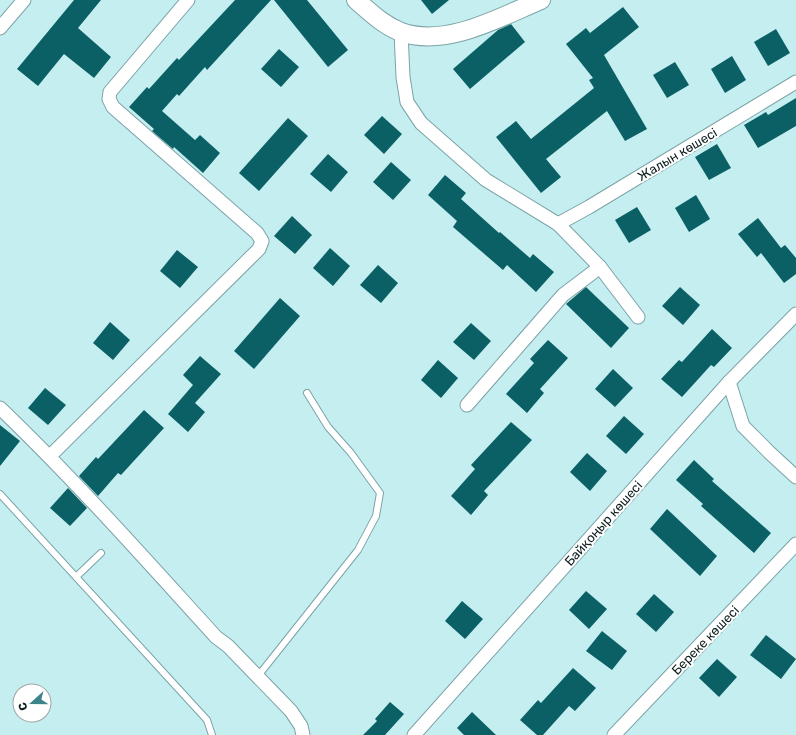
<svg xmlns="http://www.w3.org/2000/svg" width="796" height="735" font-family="Rubik,sans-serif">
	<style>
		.building { fill: #0a6065 }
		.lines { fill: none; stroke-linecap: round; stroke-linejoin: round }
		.lane-casing { stroke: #7ca3a6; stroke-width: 8 }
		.street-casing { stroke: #7ca3a6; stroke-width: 15 }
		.secondary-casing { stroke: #7ca3a6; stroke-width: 20 }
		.lane { stroke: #fff; stroke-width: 6 }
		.street { stroke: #fff; stroke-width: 13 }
		.secondary { stroke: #fff; stroke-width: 18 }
		.labels { text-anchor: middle; stroke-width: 4; stroke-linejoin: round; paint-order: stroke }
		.street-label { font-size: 13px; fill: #0e1e1f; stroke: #fff }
	</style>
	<rect width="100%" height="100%" fill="#c5eef1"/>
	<!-- building -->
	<g class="building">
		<polygon points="74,0 101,0 78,28 111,57 94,78 64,54 38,86 17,69"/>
		<polygon points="235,0 271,0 207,70 205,67 179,96 177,94 162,111 195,140 200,135 220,153 203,173 174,147 173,149 152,131 154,129 129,107 147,87 149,89 177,58 179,60"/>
		<polygon points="274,0 307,0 348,50 328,67"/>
		<polygon points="421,0 449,0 432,14"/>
		<polygon points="623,7 639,27 604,55 647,129 625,141 607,111 546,159 561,177 541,193 496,137 516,121 531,139 594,88 589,80 593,78 566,44 586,28 590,33"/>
		<polygon points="511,24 525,42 470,89 453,69 498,30"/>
		<polygon points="776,29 790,53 768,66 754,42"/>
		<polygon points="279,49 299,67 281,87 261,69"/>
		<polygon points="732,56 746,80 725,93 711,69"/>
		<polygon points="675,62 689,85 667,98 653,75"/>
		<polygon points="796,98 796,126 758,148 744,125 766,112 768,115"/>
		<polygon points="382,116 402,134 384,154 364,135"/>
		<polygon points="288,118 308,136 259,191 239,173"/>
		<polygon points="717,144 731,168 709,180 695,157"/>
		<polygon points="328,154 348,172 331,192 310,174"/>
		<polygon points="391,162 411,180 393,200 373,182"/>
		<polygon points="445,175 466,193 461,199 499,233 500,232 530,258 533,254 554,272 536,292 507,265 503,270 453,227 457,221 428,195"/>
		<polygon points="696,195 710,219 689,232 675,208"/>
		<polygon points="637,207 651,230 629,243 615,220"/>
		<polygon points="292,216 312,235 295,254 274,236"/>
		<polygon points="758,218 781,248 785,245 796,258 796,274 784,283 761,253 757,257 738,234"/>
		<polygon points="330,248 350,266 333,286 313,268"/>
		<polygon points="177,250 198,267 180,288 160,271"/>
		<polygon points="378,265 398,283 381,303 360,285"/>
		<polygon points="586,287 629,328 611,348 566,304"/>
		<polygon points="680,287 700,305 683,325 662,306"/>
		<polygon points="280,298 300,316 254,369 234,351"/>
		<polygon points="110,322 130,340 113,360 93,343"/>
		<polygon points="471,323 491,341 474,360 453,342"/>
		<polygon points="712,329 732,348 714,367 711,365 682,397 661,379 679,360 682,362"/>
		<polygon points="548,340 568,358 540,389 544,393 527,413 506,394 534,363 530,359"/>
		<polygon points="200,356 221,374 195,403 205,412 188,432 168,414 193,385 183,375"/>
		<polygon points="438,360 458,378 441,398 421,380"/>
		<polygon points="613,369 633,388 615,407 595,389"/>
		<polygon points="45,388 66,405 48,425 28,408"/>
		<polygon points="144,410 164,428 121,475 118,473 98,496 79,476 96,457 98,459"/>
		<polygon points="624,416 644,434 626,454 606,436"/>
		<polygon points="511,422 532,440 484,491 488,495 471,515 451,496 475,469 471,465"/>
		<polygon points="0,425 20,441 0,466"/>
		<polygon points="587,453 607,471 590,491 570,472"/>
		<polygon points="694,460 714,479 712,481 771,533 754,553 701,506 703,504 676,480"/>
		<polygon points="68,488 87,508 70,526 50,508"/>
		<polygon points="667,509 717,556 700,576 650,529"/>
		<polygon points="586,591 607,609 589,629 569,610"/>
		<polygon points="654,594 674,612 656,632 636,614"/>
		<polygon points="462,601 483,619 465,639 445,621"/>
		<polygon points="602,631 627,651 612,670 586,651"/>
		<polygon points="766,635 796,659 781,679 750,655"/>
		<polygon points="717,659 737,677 719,697 699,678"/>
		<polygon points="573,668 596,688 575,711 569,706 543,735 537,735 520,720 538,700 541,703"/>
		<polygon points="390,702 404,714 385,735 363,735 377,721 375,719"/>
		<polygon points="472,712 496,735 464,735 457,728"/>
	</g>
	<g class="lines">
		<defs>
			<g id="lane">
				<polyline points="0,494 207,720 212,735"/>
				<polyline points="77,576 101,553"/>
				<polyline points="258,676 358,550 376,516 380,493 351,453 328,427 307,393"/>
			</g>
			<g id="street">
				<polyline points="0,28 24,0"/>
				<polyline points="401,32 403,77 407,102 421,123 486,180 558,224 600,267 638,317"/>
				<polyline points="558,224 589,207 796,82"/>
				<polyline points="729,382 743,426 771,454 796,477"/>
				<polyline points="467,405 563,295 600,267"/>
				<path d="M0 408C76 481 145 559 216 637L228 646 291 711 301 726 303 735"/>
				<polyline points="50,456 259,249 262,241 257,233 113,107 109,99 110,92 188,0"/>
				<polyline points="414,735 729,382 796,314"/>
				<polyline points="614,735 796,544"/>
			</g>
			<path id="secondary" d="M356 0C370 12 383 25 401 32 446 48 500 17 541 0"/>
		</defs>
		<!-- lane casing -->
		<use href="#lane" class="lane-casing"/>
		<!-- street casing -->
		<use href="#street" class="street-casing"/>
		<!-- secondary casing -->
		<use href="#secondary" class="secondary-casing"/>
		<!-- lane -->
		<use href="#lane" class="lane"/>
		<!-- street -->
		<use href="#street" class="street"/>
		<!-- secondary -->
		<use href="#secondary" class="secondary"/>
	</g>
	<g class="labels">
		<!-- street labels -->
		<g class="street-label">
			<text transform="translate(677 154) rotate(-31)" y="5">Жалын көшесі</text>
			<text transform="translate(603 523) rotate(-48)" y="5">Байқоңыр көшесі</text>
			<text transform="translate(705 640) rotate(-46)" y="5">Береке көшесі</text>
		</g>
	</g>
	<!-- north arrow -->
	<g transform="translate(32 703) rotate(249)"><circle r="19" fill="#ffffff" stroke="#9fa5a5"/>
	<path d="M0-3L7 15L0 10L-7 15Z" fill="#3c8489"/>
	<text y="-6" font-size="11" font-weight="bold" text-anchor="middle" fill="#0e1e1f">С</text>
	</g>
</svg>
